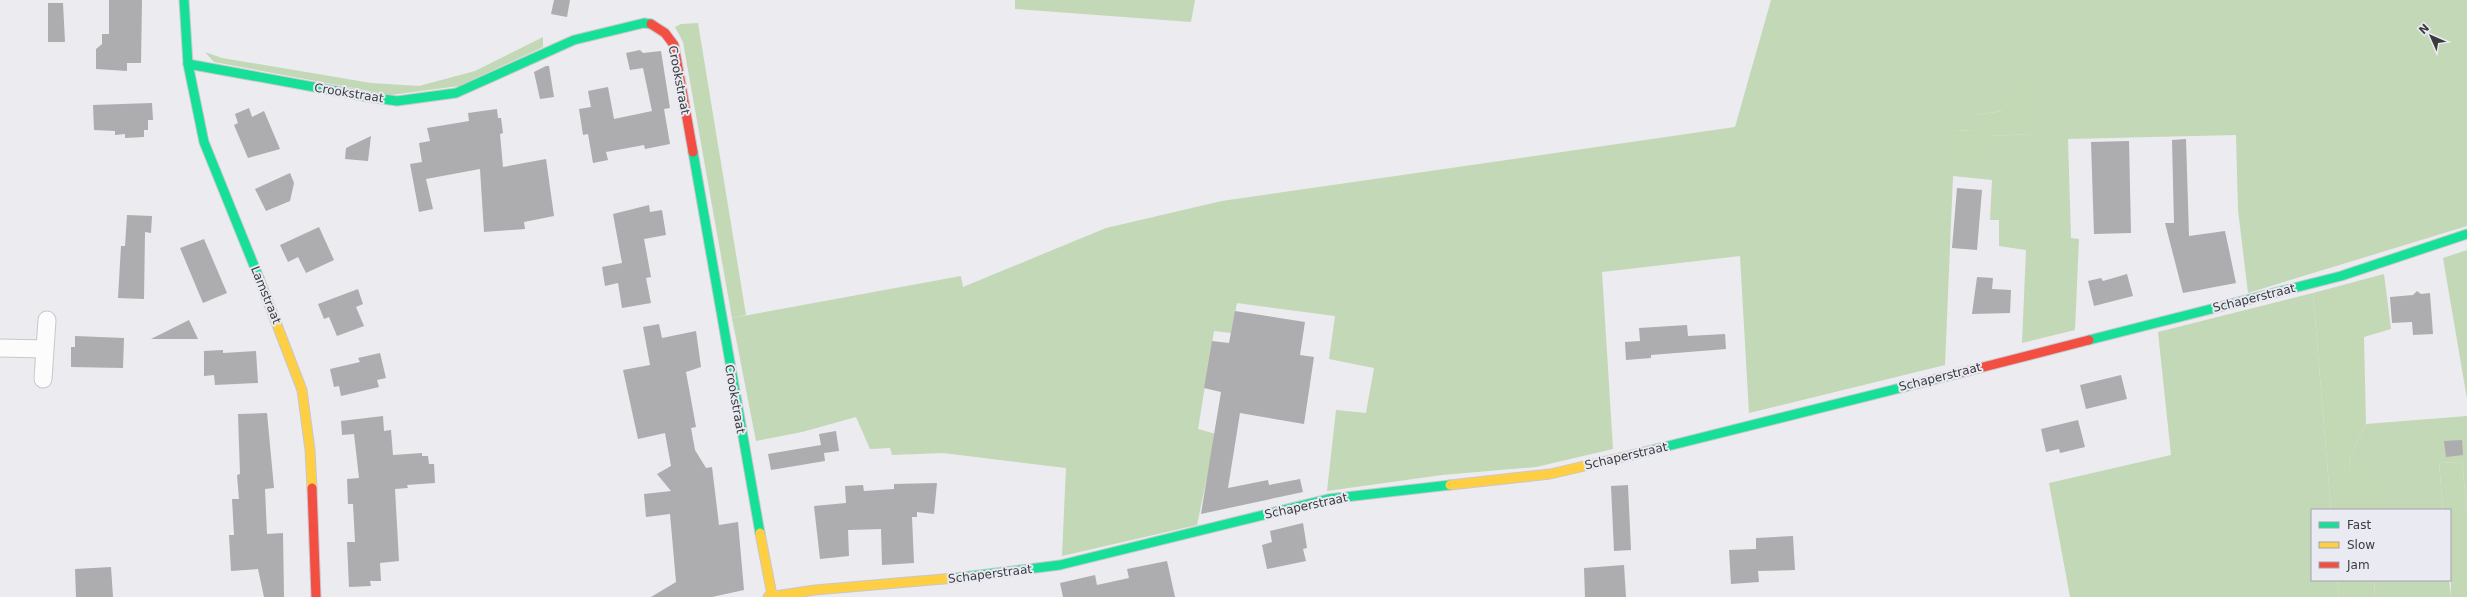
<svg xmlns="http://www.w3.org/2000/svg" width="2467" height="597" font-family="'DejaVu Sans',sans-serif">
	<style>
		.green { fill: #c3d8b6; fill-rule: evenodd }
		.forest { fill: #c3d9b6 }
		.building { fill: #adacaf }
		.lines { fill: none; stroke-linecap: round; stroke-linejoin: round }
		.street-casing { stroke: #c8c8cb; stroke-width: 19 }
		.fast-casing { stroke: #c8c8cb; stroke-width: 11 }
		.slow-casing { stroke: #c8c8cb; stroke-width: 11 }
		.jam-casing { stroke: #c8c8cb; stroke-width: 11 }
		.street { stroke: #fcfcfd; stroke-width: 17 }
		.fast { stroke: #16e098; stroke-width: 9 }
		.slow { stroke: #ffcf43; stroke-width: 9 }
		.jam { stroke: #f24e42; stroke-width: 9 }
		.labels { text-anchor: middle; stroke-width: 4; stroke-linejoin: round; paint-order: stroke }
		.street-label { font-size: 12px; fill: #3a3b3d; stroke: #e9eaf2 }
	</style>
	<rect width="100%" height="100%" fill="#ebebf0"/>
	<!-- green -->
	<g class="green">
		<polygon points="1015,0 1195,0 1191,22 1015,9"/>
		<path d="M1771 0H2467V226L2248 293 2238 210 2236 135 2068 139 2071 238 2079 239 2075 330 2022 343 2026 250 1999 246V220H1990L1992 180 1953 176 1945 365 1749 413 1740 256 1602 272 1613 449 1536 467 1442 475 1327 491 1336 410 1366 413 1374 368 1329 359 1335 316 1237 303 1231 333 1214 331 1198 429 1216 434 1197 525 1062 556 1066 468 943 453 892 455 890 448 870 449 856 417 802 432 756 441 732 318 961 276 963 287 1106 228 1222 201 1735 127ZM2003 111 2032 134 1989 136 1954 131 1974 130V115Z"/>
		<polygon points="543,37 543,47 459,86 391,95 214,62 205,52 222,58 371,83 419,86 475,71"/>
		<polygon points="2467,250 2467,399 2443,258"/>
		<polygon points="2313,293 2331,510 2312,510 2312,580 2337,580 2339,597 2070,597 2049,483 2171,455 2158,332"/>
		<polygon points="2467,416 2467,509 2462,462 2439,463 2443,510 2376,510 2376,470 2349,469 2350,457 2366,424"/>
		<polygon points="2375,580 2449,580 2451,597 2374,597"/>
	</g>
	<!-- forest -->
	<g class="forest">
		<polygon points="698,23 746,315 732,318 683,42 675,27 681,24"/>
		<polygon points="2034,83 2032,134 1989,136 1986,164 1953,160 1954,131 1973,130 1974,115 2003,111 2003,87"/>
		<polygon points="2384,274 2391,329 2364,337 2366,424 2350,457 2349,469 2376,469 2376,510 2331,510 2313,293"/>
		<polygon points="2462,462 2467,509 2467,597 2451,597 2450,510 2443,510 2439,463"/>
		<polygon points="2337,580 2375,580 2374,597 2339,597"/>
	</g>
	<!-- building -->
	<g class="building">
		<polygon points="109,0 142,0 141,63 127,63 127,71 96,69 96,49 102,44 102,34 109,34"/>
		<polygon points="554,0 570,0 567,17 551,14"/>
		<polygon points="48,3 63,3 65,42 48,42"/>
		<polygon points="640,50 643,53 661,51 670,108 664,109 670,144 645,149 644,145 606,152 608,160 593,163 588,134 583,135 579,109 591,107 588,91 608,87 614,119 652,111 643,68 630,70 626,53"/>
		<polygon points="546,66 549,66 554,97 540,99 534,72"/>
		<polygon points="152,103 153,120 148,120 148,130 144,130 144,137 125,138 125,134 115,135 115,131 94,130 93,105"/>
		<polygon points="249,108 252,117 264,111 280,149 248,158 234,125 238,123 235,114"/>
		<polygon points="497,109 498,118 501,118 503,133 500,134 503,167 546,159 554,216 524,222 525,229 484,232 480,169 426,179 433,209 419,212 410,164 422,162 419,143 430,141 427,128 469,121 468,113"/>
		<polygon points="371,136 368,161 345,159 346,148"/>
		<polygon points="2186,139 2189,236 2225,231 2236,283 2183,293 2165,223 2174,223 2172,140"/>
		<polygon points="2129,141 2131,233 2094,234 2091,142"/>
		<polygon points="290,173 294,183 290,201 266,211 255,189"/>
		<polygon points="1957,188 1982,190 1977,250 1952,248"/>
		<polygon points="649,205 650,212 662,210 666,235 644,239 651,277 646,278 651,303 622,308 618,283 605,286 602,267 622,263 613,214"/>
		<polygon points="127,215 152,216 151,233 145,232 144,299 118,298 121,246 125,246"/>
		<polygon points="319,227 334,260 306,273 298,257 288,262 280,245"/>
		<polygon points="204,239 227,293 203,303 180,248"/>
		<polygon points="2127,274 2133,296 2094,306 2088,281 2101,278 2103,281"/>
		<polygon points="1977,277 1993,278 1992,289 2011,290 2010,313 1972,314"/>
		<polygon points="358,289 363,304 356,307 364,326 337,336 329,317 324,319 318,304"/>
		<polygon points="2417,291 2421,294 2430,293 2433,334 2413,335 2412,322 2392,323 2390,297 2413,295"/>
		<polygon points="1235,311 1305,322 1300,355 1314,357 1304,424 1240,413 1228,488 1268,480 1269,485 1300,479 1303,492 1201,514 1221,392 1204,388 1212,341 1229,343"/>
		<polygon points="189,320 198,339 151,339"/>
		<polygon points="659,324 662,338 696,331 701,367 686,372 696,427 691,428 695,450 706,468 712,467 719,525 738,522 744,590 712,597 651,597 676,582 670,514 646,517 644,494 671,491 657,474 671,466 665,433 638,439 623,370 650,365 643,327"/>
		<polygon points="1687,325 1688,336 1725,334 1726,349 1651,355 1651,358 1626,360 1625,342 1640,341 1639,328"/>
		<polygon points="75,336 124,338 123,368 71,367 71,347 75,347"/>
		<polygon points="223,350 223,353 256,351 258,383 215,385 214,375 204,376 204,351"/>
		<polygon points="380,353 386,378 377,380 379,387 341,396 339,386 334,387 330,369 360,362 358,358"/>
		<polygon points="2121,375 2127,399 2086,409 2080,385"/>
		<polygon points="267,413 274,488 265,489 267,534 283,533 284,597 264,597 258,569 231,571 229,535 234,535 232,499 239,499 237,475 240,474 238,414"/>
		<polygon points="383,416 384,431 391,430 393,455 422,453 422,456 428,456 429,464 434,464 435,483 407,485 408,488 395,489 399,561 380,563 381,581 370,581 371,586 349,587 347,542 355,542 353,504 348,504 347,479 359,478 354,434 342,435 341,421"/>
		<polygon points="2078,420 2085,447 2060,453 2059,449 2046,452 2041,429"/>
		<polygon points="836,431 839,451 824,453 825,461 771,470 768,454 821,445 819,434"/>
		<polygon points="2462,440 2463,455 2446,457 2444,441"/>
		<polygon points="937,483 934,514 917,512 917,517 912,517 914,563 882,565 881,529 848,530 849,556 820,559 814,506 846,503 845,486 863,485 864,491 894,489 894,484"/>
		<polygon points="1628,485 1631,550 1614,551 1611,486"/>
		<polygon points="1303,523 1307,548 1303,549 1306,561 1267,569 1262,545 1272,542 1270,531"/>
		<polygon points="1793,536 1795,570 1758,571 1759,582 1731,584 1729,550 1756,549 1756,538"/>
		<polygon points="1167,561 1175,597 1063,597 1060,583 1095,575 1097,585 1129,578 1127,569"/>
		<polygon points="1624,565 1626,597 1585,597 1584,568"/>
		<polygon points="111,567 113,597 76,597 75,569"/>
	</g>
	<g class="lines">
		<defs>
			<g id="street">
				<polyline points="0,348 44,349"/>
				<polyline points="43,379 47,320"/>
			</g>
			<g id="fast">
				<polyline points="184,0 188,64 204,142 259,278"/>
				<polyline points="188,64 369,97 397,101 456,93 574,40 644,23 651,24"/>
				<polyline points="693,152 760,533"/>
				<polyline points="2089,340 2341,276 2467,234"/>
				<polyline points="1632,455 1960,373"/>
				<polyline points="955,578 1060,565 1328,499 1450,485"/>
			</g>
			<g id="slow">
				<polyline points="259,278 302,390 310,450 312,488"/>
				<polyline points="1450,485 1550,474 1632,455"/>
				<polyline points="760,533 772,595"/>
				<polyline points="768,597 815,590 955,578"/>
			</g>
			<g id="jam">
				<polyline points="651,24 665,33 674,45 693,152"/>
				<polyline points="1960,373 2089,340"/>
				<polyline points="312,488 316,597"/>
			</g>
		</defs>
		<!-- street casing -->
		<use href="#street" class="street-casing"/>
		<!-- fast casing -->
		<use href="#fast" class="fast-casing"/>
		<!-- slow casing -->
		<use href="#slow" class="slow-casing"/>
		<!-- jam casing -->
		<use href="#jam" class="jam-casing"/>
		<!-- street -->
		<use href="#street" class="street"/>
		<!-- fast -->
		<use href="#fast" class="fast"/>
		<!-- slow -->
		<use href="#slow" class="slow"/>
		<!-- jam -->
		<use href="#jam" class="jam"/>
	</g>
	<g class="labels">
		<!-- street labels -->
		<g class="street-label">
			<text transform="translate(679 80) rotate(79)" y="4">Crookstraat</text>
			<text transform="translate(349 93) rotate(9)" y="4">Crookstraat</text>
			<text transform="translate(266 295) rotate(68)" y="4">Lamstraat</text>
			<text transform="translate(2254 298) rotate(-14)" y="4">Schaperstraat</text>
			<text transform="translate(1940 377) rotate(-14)" y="4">Schaperstraat</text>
			<text transform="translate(735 399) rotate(80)" y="4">Crookstraat</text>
			<text transform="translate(1626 456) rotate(-13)" y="4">Schaperstraat</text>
			<text transform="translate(1306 506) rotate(-12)" y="4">Schaperstraat</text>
			<text transform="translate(990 574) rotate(-7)" y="4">Schaperstraat</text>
		</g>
	</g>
	<!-- legend -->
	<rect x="2311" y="509" width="140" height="72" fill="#e9eaf2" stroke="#a3a4aa"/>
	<rect x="2319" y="522" width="20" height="6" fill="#16e098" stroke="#a3a4aa"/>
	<text x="2347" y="529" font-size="12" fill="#3a3b3d">Fast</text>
	<rect x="2319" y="542" width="20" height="6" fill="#ffcf43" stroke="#a3a4aa"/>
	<text x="2347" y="549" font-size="12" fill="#3a3b3d">Slow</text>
	<rect x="2319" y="562" width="20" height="6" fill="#f24e42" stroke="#a3a4aa"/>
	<text x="2347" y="569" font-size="12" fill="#3a3b3d">Jam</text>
	<!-- north arrow -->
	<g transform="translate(2431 36) rotate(315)" stroke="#e9eaf2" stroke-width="3" paint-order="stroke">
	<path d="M0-3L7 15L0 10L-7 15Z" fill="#3a3b3d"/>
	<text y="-6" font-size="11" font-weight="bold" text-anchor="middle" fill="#3a3b3d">N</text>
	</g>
</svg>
